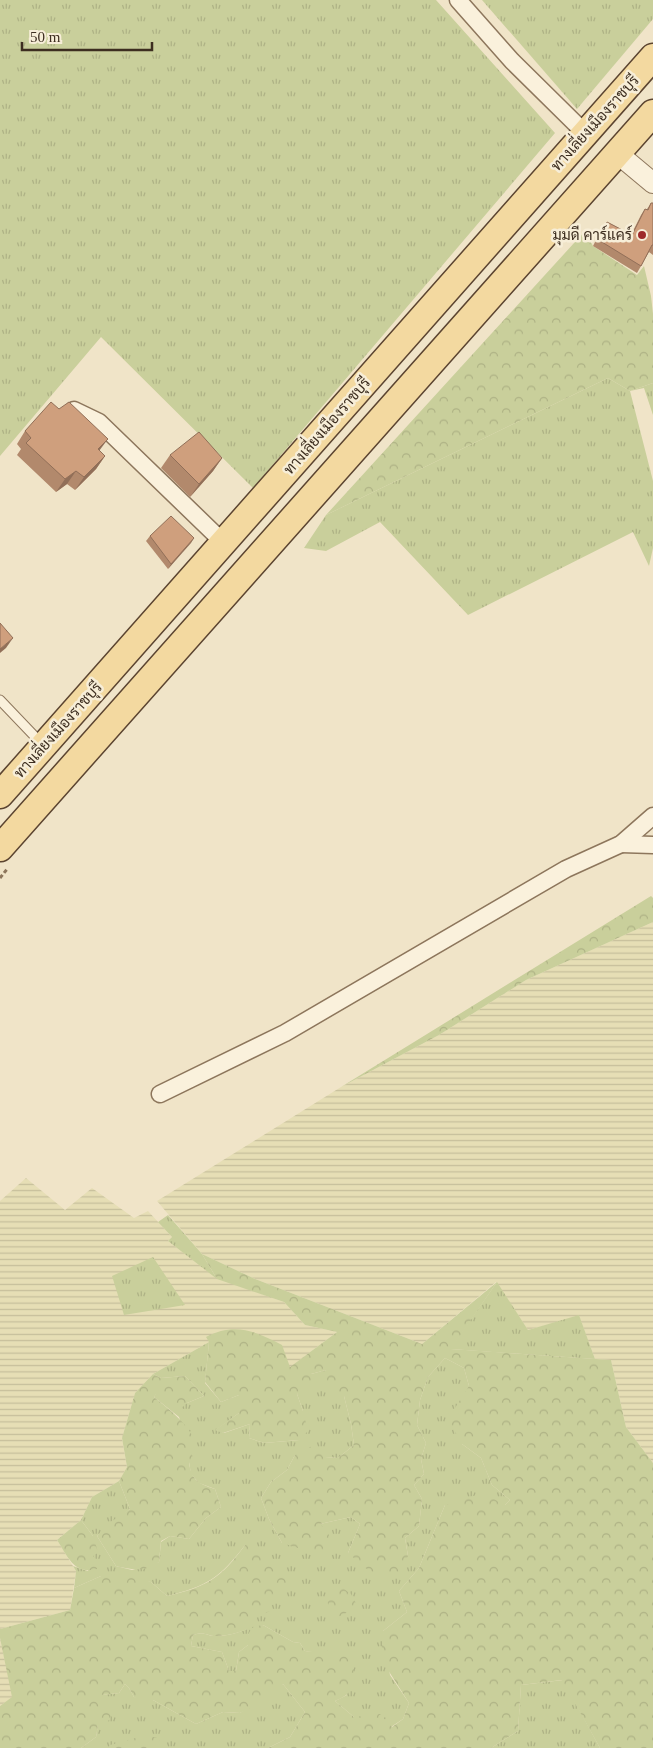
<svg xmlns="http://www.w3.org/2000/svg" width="653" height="1748" font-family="'Times New Roman',Sarabun,serif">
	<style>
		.farmland { fill: url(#farmland-rules) }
		.grass { fill: url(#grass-tufts) }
		.forest { fill: url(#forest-crowns) }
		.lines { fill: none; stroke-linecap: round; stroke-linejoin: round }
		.service-casing { stroke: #8d765c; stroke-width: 11 }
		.minor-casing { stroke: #8d765c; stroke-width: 19 }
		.tertiary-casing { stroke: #8d765c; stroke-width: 22 }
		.primary-casing { stroke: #5b4430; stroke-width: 29 }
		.path { stroke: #8d765c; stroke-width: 3; stroke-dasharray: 4 2.5; stroke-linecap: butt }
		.service { stroke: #faf1dc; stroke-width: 9 }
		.minor { stroke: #faf1dc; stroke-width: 16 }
		.tertiary { stroke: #faf1dc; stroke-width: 20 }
		.primary { stroke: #f3d9a0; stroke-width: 26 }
		.wall { fill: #b2896c }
		.shaded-wall { fill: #916f58 }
		.building { fill: #cf9f7d; stroke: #916f58 }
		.poi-dot { fill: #9e2a2b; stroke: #f7eed8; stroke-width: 2 }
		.labels { text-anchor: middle; stroke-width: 5; stroke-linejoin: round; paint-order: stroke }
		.street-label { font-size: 15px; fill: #3d2e20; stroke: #f7eed8 }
		.poi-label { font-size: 15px; fill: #3d2e20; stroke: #f7eed8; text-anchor: end }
	</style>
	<defs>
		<pattern id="farmland-rules" width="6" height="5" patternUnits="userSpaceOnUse" patternTransform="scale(1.25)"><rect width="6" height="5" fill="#e6deb5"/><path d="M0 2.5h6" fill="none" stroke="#c6bf9b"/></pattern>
		<pattern id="grass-tufts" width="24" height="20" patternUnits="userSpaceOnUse" patternTransform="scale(1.25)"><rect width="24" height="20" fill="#c9cf9b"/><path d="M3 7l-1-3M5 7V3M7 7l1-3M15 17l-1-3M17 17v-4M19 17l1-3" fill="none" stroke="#aeb285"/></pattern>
		<pattern id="forest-crowns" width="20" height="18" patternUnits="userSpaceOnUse" patternTransform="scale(1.25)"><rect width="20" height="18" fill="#c9cf9b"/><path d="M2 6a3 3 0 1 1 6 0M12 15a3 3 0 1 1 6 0" fill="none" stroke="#aeb285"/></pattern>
	</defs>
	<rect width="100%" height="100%" fill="#f0e4c8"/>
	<!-- farmland -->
	<g class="farmland">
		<polygon points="653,922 653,1463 626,1427 611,1360 595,1359 579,1316 528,1330 496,1282 422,1344 253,1278 202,1254 157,1201 341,1087 439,1035 526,980"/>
		<polygon points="26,1178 65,1210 92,1188 134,1218 148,1211 172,1237 168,1241 217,1278 284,1302 305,1325 337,1332 289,1368 209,1342 153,1374 135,1393 122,1438 127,1467 119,1481 92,1497 81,1520 57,1540 76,1571 70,1610 0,1629 0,1201"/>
		<polygon points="0,1638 13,1697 0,1706"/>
	</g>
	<!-- grass -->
	<g class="grass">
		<polygon points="0,0 436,0 555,133 253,488 101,337 0,456"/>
		<polygon points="482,0 653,0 653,19 577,109"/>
		<polygon points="608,378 630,391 653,383 653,415 644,388 630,391 653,481 653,548 649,566 633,532 468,615 380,522 326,551 304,548 326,515"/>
		<polygon points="168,1215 202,1254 217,1279 168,1241 172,1237 158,1222"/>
		<polygon points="153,1257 185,1305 124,1315 112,1276"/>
		<polygon points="497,1282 528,1330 579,1315 595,1359 450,1349"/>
		<path d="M209 1342 205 1383 221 1402 239 1395V1413L216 1430 224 1433 250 1424 249 1438 264 1443 299 1440 303 1411 297 1394 311 1374 326 1370 344 1396 351 1424 354 1445 338 1458 295 1455 287 1470 271 1482 261 1498 269 1519 282 1543 320 1524 351 1517 360 1524 348 1553 408 1556 405 1538 419 1526 422 1499 414 1485 424 1474 421 1459 426 1443 417 1425 420 1400 428 1377 445 1358 464 1368 469 1386 462 1444 481 1458 492 1485 510 1500 505 1505H445L419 1568 399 1591 407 1612 383 1631 390 1675 409 1703 403 1719 391 1727 354 1717 335 1701 347 1695 314 1652 305 1651 300 1643 293 1642 263 1625 248 1635V1645L239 1652 236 1671H229L222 1652 191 1646 193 1635C207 1631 205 1636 216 1636 228 1636 237 1633 247 1629L245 1545C220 1578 207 1586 167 1596L151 1582 101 1576 74 1588 76 1571 73 1566 88 1571 93 1556V1536L81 1520 92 1497 119 1481 130 1509 97 1536 116 1566 132 1570 159 1562 161 1542 170 1536 189 1539 206 1518 221 1507 215 1489 199 1483 191 1474 189 1462 190 1451 179 1417 154 1397 156 1393 187 1403 204 1396 185 1376 161 1378 153 1374Z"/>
		<polygon points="563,1680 600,1748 491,1748 518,1731 521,1685"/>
		<polygon points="125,1684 129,1688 134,1697 153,1700 196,1724 223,1712 240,1713 283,1684 305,1712 290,1737 268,1748 81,1748 96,1737 102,1699 101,1695 119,1693"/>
	</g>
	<!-- forest -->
	<g class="forest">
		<polygon points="585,231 593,246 637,275 644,266 651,296 653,314 653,383 630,391 608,378 326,515"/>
		<polygon points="651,896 653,898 653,922 526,980 439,1035 341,1087"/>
		<path d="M202 1254 253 1278 422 1344 497 1282 451 1349 611 1360 626 1427 653 1463V1748H600L562 1680 521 1685 518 1731 491 1748H268L290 1737 305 1712 283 1684 272 1699 240 1713 223 1712 196 1724 153 1700H140L134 1697 129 1688 125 1684 119 1693 102 1695 103 1699 116 1710 106 1724 98 1725 96 1737 81 1748H0V1706L12 1697 0 1638V1629L70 1610 74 1588 101 1576 125 1573 151 1582 167 1596C207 1587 221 1578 245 1545 264 1546 278 1563 288 1578L283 1591 268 1599 270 1611 252 1619 248 1629C237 1633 228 1636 216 1636 206 1636 206 1631 193 1635L191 1646 222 1652 229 1671H236L239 1652 248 1645V1635L252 1627 263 1625 293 1642 300 1643 305 1651C316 1652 334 1648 344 1655 356 1663 358 1683 348 1693 345 1697 339 1699 335 1701L354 1717 380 1714 392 1727 403 1719 409 1703 381 1659 383 1631 407 1612 399 1591 419 1568 445 1505 483 1493 505 1505 510 1500 492 1485 481 1458 462 1444 448 1419 469 1386 464 1368 445 1358 428 1377 420 1400 417 1425 426 1443 421 1459 424 1474 414 1485 422 1499 419 1526 405 1538 408 1556 400 1572 384 1578 369 1571 348 1553 360 1524 351 1517 320 1524 327 1531 334 1547 317 1554 282 1543 269 1519 261 1498 271 1482 287 1470 295 1455 314 1445 325 1457 338 1458 354 1445 351 1424 344 1396 327 1395 326 1370 311 1374 312 1386 297 1394 303 1411 308 1431 299 1440 264 1443 249 1438 250 1424 223 1433 215 1430 239 1413V1395L221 1402 205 1382 209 1342 206 1337C234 1322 256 1331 282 1345L290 1367 337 1332 305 1325 284 1302 217 1279Z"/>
		<path d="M153 1374 161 1378 185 1376 204 1396 187 1403 179 1410 156 1394 154 1397C172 1412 188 1423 197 1445L190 1451 193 1457 189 1463C192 1481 198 1483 215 1489L221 1507 206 1518 189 1539 170 1536 161 1541 159 1562C146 1572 131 1570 116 1566L97 1536 112 1521 130 1509 119 1481 127 1467 122 1438 135 1393Z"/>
		<path d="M81 1520 93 1536 98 1552 93 1556 97 1561V1569C74 1575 68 1557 57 1540Z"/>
		<polygon points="340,1586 351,1594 358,1607 338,1617 328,1604 326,1592"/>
		<polygon points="139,1737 156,1737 166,1748 109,1748 110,1745"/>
	</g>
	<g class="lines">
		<defs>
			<polyline id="service" points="0,700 42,744"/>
			<g id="minor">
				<polyline points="458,0 512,61 585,133"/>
				<polyline points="74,410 99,422 224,543"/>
				<polyline points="621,844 653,845"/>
				<polyline points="160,1094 285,1033 566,869 621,844 653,816"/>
			</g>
			<polyline id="tertiary" points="617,153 653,183"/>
			<g id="primary">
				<polyline points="0,795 653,57"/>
				<polyline points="0,848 653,113"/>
			</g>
		</defs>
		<!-- service casing -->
		<use href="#service" class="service-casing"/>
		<!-- minor casing -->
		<use href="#minor" class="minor-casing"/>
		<!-- tertiary casing -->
		<use href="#tertiary" class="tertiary-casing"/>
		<!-- primary casing -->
		<use href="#primary" class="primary-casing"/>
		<!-- path -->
		<polyline class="path" points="0,878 8,868"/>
		<!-- service -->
		<use href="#service" class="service"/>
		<!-- minor -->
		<use href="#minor" class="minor"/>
		<!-- tertiary -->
		<use href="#tertiary" class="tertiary"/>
		<!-- primary -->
		<use href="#primary" class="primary"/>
	</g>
	<!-- wall -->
	<g class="wall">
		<polygon points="651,203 653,203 653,255 649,252 637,273 593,246 602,228 607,222 631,235 641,215 645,209 647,209"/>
		<polygon points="25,431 99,451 105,456 96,469 75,490 67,484 56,492 17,455 21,449 17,444"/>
		<polygon points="170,455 222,458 213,471 190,497 161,468"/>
		<polygon points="150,536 194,538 168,569 146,541"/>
	</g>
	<!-- shaded-wall -->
	<g class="shaded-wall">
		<polygon points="108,439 99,451 98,449"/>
		<polygon points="105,456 96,469 75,490 84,477"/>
		<polygon points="222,458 213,471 190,497 199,484"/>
		<polygon points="76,471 67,484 56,492 65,479"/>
		<polygon points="194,538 191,543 168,569 171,564"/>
		<polygon points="13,638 6,648 0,653 0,649"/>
	</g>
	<!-- building -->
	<g class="building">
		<polygon points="651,203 653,203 653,245 652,245 641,266 597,239 607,222 632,235 645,209 648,210"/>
		<polygon points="51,402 59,409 69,402 108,439 98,449 105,456 84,477 76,471 65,479 26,443 31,438 25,431"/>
		<polygon points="199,432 222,458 199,484 170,455"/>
		<polygon points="171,516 194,538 171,564 150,536"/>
		<polygon points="0,623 13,638 0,649"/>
	</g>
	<!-- markers -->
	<circle class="poi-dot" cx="642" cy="235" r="5"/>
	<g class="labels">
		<!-- street labels -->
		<g class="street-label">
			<text transform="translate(595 123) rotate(-48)" y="5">ทางเลี่ยงเมืองราชบุรี</text>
			<text transform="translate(327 426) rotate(-49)" y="5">ทางเลี่ยงเมืองราชบุรี</text>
			<text transform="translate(58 730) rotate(-48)" y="5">ทางเลี่ยงเมืองราชบุรี</text>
		</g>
		<!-- poi labels -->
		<g class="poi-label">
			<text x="632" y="240">มุมดี คาร์แคร์</text>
		</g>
	</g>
	<!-- scale -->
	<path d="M22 42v8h130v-8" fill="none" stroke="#3d2e20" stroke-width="2.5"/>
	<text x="30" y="42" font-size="15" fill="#3d2e20" stroke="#f7eed8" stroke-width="4" paint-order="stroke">50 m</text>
</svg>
